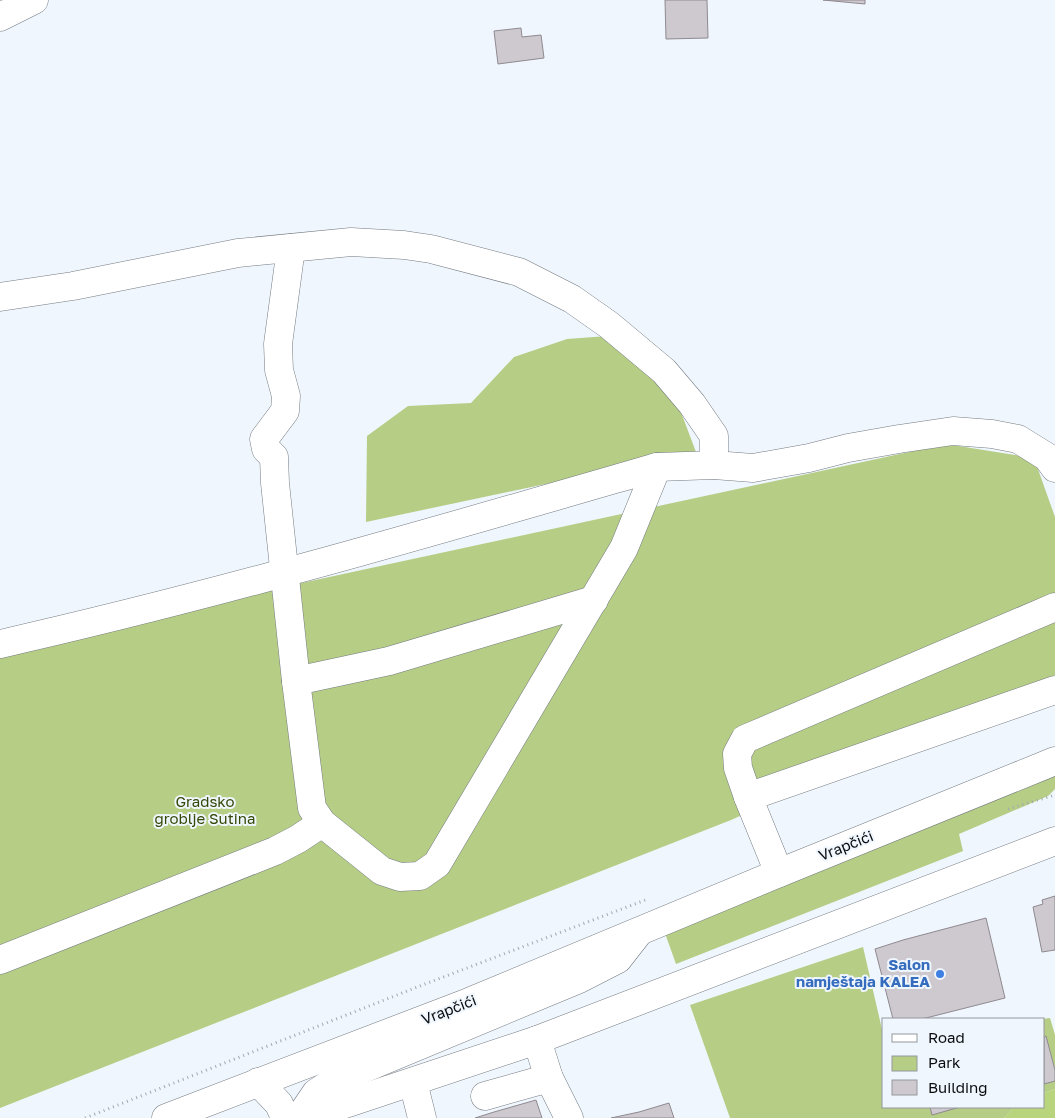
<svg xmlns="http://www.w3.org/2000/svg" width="1055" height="1118" font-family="'Golos Text',sans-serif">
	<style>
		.green { fill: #b5cd85 }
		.forest { fill: #b8d47d }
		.building { fill: #cec8cf; stroke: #8f8990 }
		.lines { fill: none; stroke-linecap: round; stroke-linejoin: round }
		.minor-casing { stroke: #757b81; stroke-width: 29 }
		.major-casing { stroke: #757b81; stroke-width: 29 }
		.path { stroke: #a3a9ae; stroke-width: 3; stroke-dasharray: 1 4; stroke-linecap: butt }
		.minor { stroke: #fff; stroke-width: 28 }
		.major { stroke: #fff; stroke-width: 28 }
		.shop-dot { fill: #3f7fe0; stroke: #eff6fd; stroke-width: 2 }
		.labels { text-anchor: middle; stroke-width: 4; stroke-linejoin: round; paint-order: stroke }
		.park-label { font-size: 15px; fill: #374706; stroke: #eff6fd }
		.street-label { font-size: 15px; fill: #0a0c0e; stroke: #eff6fd }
		.shop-label { font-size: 15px; font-weight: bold; fill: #366cbe; stroke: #eff6fd; text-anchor: end }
	</style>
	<rect width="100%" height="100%" fill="#eff6fd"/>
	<!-- green -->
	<g class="green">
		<polygon points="635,334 662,362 696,452 366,522 367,436 408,406 471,403 514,357 567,339"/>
		<polygon points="946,444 1034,458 1055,517 1055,675 731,820 0,1108 0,648"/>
		<polygon points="1055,761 1055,789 1048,796 959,834 963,851 676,964 661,922"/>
		<polygon points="863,947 884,1038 884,1107 1014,1107 1004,1118 730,1118 690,1005"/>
		<polygon points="1050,1018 1055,1035 1055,1089 1044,1093 1044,1019 1042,1019"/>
	</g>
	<!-- forest -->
	<polygon class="forest" points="1055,1089 1055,1118 1004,1118 1014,1107 1044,1107 1044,1093"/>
	<!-- building -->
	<g class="building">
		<polygon points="665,0 707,0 708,38 666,39"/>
		<polygon points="823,0 865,0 865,4"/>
		<polygon points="521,28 522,37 541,35 544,58 498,64 494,31"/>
		<polygon points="1055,896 1055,950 1042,952 1033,907 1043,904 1042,900"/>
		<polygon points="986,918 1005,998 922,1019 893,1019 875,949 903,940"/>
		<polygon points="1046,1036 1055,1070 1055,1081 1044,1084 1044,1037"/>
		<polygon points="536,1100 542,1118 475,1118 494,1112"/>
		<polygon points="669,1103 674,1118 611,1118 639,1112"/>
		<polygon points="930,1107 960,1107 932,1115"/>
	</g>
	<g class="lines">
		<defs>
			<g id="minor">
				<polyline points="0,17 34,0"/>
				<polyline points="291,248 278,344 279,370 286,396 285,411 264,439 266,449 274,457 275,483 296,681 312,808 322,823 382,871 400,877 420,876 437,864 624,548 657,467"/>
				<polyline points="0,297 73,286 238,253 351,242 404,245 431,249 519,272 572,299 609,325 664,371 692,404 714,436 714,465"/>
				<path d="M0 644C221 594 439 530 657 467L714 465 753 468 809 458 848 448 899 439 953 431 992 434 1018 439 1047 457 1055 468"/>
				<polyline points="296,681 389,661 594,600"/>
				<polyline points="748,797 1055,690"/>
				<polyline points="779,873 748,797 738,768 737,754 745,739 1055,607"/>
				<polyline points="0,960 275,851 298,839 322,823"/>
				<polyline points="537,1040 549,1078 569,1118"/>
				<polyline points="258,1082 279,1104 285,1118"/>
				<polyline points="413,1082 422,1118"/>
				<polyline points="485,1096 549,1078"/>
				<polyline points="299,1118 316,1093 334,1081 579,979 618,959 639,932"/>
				<polyline points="315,1118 333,1108 537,1040 1055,841"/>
			</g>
			<polyline id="major" points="166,1118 469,1002 779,873 1055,761"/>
		</defs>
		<!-- minor casing -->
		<use href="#minor" class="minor-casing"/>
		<!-- major casing -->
		<use href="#major" class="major-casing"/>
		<!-- path -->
		<g class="path">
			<polyline points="1008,809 1055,795"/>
			<polyline points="85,1118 425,984 648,899"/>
		</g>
		<!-- minor -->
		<use href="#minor" class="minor"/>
		<!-- major -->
		<use href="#major" class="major"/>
	</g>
	<!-- markers -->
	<circle class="shop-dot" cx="940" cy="974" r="5"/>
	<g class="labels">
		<!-- park labels -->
		<g class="park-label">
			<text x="205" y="807">Gradsko<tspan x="205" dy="17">groblje Sutina</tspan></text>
		</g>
		<!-- street labels -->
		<g class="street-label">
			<text transform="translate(846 846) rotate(-22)" y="5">Vrapčići</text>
			<text transform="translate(449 1010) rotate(-21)" y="5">Vrapčići</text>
		</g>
		<!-- shop labels -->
		<g class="shop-label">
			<text x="930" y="970">Salon<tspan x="930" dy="17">namještaja KALEA</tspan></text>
		</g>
	</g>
	<!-- legend -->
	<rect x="882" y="1018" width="162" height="90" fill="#eff6fd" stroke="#93989d"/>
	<rect x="892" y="1034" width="25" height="8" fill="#ffffff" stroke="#93989d"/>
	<text x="928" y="1043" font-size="15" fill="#0a0c0e">Road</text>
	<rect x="892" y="1056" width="25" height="15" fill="#b5cd85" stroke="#93989d"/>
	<text x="928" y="1068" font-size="15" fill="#0a0c0e">Park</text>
	<rect x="892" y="1080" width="25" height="15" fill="#cec8cf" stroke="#93989d"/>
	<text x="928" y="1093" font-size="15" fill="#0a0c0e">Building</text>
</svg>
